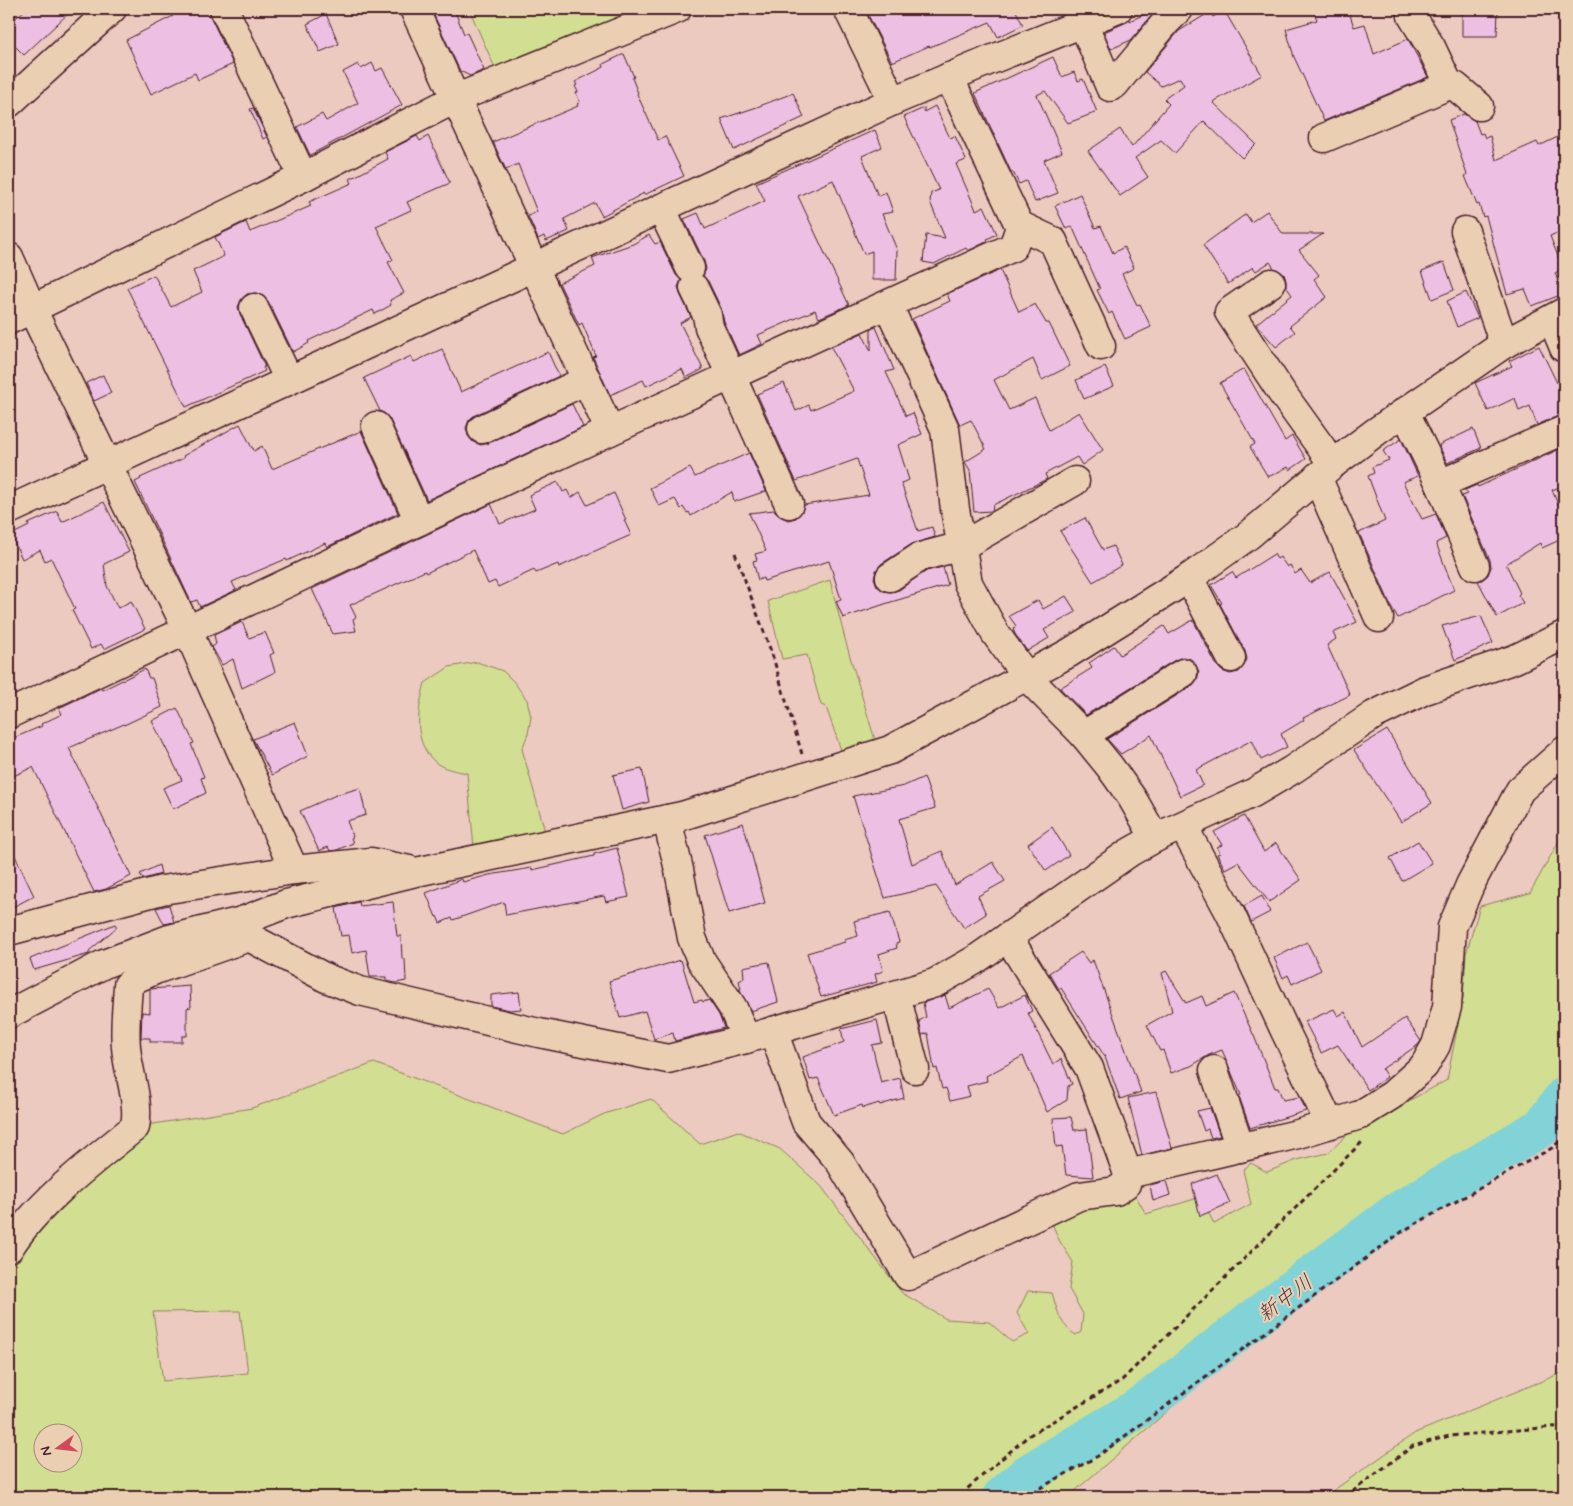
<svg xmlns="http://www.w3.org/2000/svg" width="1573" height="1506" font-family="Mynerve,'Klee One',sans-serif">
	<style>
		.green { fill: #d2de91; stroke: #8e7e5e; fill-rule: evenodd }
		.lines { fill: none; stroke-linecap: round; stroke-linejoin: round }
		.river { stroke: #81d3d7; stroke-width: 40 }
		.building { fill: #edbfe2; stroke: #4a1f2b }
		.minor-casing { stroke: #4a1f2b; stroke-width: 31 }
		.path { stroke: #4a1f2b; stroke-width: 3; stroke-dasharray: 5 4; stroke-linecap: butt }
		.minor { stroke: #ebcfb2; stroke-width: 28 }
		.labels { text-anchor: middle; stroke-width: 4; stroke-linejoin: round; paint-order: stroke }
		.water-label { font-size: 21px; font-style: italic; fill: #523a45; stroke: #ebcfb2 }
	</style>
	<rect width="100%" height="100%" fill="#eccac0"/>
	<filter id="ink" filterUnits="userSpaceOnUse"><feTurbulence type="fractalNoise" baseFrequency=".02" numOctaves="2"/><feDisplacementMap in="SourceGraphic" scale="10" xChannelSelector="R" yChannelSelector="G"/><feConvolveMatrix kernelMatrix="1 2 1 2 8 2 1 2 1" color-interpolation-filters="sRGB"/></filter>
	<g filter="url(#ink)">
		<!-- green -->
		<g class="green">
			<polygon points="469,9 648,9 495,68"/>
			<polygon points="830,580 846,643 875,740 858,747 841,750 826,707 821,705 807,655 782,659 768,601"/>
			<path d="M477 662 503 671 514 682 527 700 531 717 528 734 522 749 546 835 474 848 467 773C457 771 442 769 434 761 412 740 418 710 425 683L449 667Z"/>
			<path d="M1564 832V1096L1550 1128 1498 1171 1394 1236 1288 1307 1068 1497H9V1249L135 1127 252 1108 374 1063 563 1134 604 1114 651 1099 700 1144 738 1131 780 1149 821 1186 902 1293 946 1319 989 1322 1012 1342 1029 1334 1017 1313 1028 1291 1052 1293C1057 1309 1060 1326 1076 1335L1081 1332 1083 1314 1069 1289 1073 1262 1059 1240 1052 1223 1056 1203 1134 1193 1146 1214 1201 1197 1214 1224 1251 1204 1243 1170 1251 1163 1267 1172 1297 1160 1328 1153 1348 1134 1447 1080 1463 999 1466 954 1480 906 1530 893ZM240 1311 248 1373 163 1381 153 1312ZM42 1434H72V1464H42Z"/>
			<polygon points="1564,1372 1564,1487 1551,1497 1324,1497 1415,1433"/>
		</g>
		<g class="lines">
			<!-- river -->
			<polyline class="river" points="1002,1497 1028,1474 1140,1407 1272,1305 1396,1213 1542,1127 1564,1097"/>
		</g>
		<!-- building -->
		<g class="building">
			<polygon points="26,9 73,9 24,55 9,40 9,24"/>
			<polygon points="169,9 209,9 210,16 233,64 198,80 195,73 151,94 126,40 173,16"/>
			<polygon points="431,9 454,9 464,34 467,33 484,70 470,76 460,71"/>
			<polygon points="865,9 1021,9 1016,11 1023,25 998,37 990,22 930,47 929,46 892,62"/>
			<polygon points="1313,9 1348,9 1354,27 1365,24 1374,54 1408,39 1428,77 1324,121 1294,57 1286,29 1317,20"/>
			<polygon points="1462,9 1498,9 1497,36 1462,36"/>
			<polygon points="1224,10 1262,75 1213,102 1256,144 1242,158 1204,121 1175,153 1161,140 1135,158 1148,177 1120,196 1088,151 1120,129 1132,147 1169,104 1164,99 1184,85 1180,78 1161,86 1145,72 1179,31 1210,12 1213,17"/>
			<polygon points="1150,12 1152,15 1131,40 1111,49 1104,32"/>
			<polygon points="326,14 339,44 320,52 307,24"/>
			<polygon points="624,54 634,77 632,78 638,93 637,94 658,140 665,136 684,176 644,195 644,193 602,216 595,203 564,219 569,231 546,241 544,236 538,239 528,216 537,212 518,164 506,170 493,142 578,106 577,104 580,102 576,93 578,92 575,86 577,85 575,82 604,67 603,64"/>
			<polygon points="1053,57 1062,77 1074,72 1078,81 1083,79 1097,112 1068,123 1045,91 1037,95 1062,152 1044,160 1058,193 1035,202 1026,181 1019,184 1013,172 1011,172 975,93"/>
			<polygon points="372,63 376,71 382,68 402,105 310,155 297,127 322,114 326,121 358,103 343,72 358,64 361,69"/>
			<polygon points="793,93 804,117 734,150 721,119 757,107"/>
			<polygon points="935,106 950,138 955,136 966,160 956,164 976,210 984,206 997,234 987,239 988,241 968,251 966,248 934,264 923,262 926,235 945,238 930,202 931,193 939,190 904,117 924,108 924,112"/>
			<polygon points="253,108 267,137 263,139 250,109"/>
			<polygon points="1464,114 1475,121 1480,134 1483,133 1485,138 1490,136 1496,160 1537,142 1539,146 1564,134 1564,230 1550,236 1563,269 1555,273 1563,294 1532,306 1525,289 1507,294 1486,216 1483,217 1479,204 1477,205 1465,176 1467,175 1449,120"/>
			<polygon points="875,130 882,147 862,156 878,196 886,192 893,212 882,214 897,250 896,280 872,280 872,251 864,254 833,180 798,196 849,305 819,318 815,310 758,335 762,344 739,355 724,322 721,308 708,281 703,276 706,269 704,261 684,219 698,213 705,229 765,201 756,183"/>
			<polygon points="417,136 420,141 428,136 450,183 407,202 411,210 376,226 393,260 388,262 404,293 390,300 391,305 375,314 373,310 308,341 309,343 293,352 268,301 262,295 256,293 247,294 241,300 238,307 240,314 265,367 263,367 265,371 186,407 127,288 154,275 171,307 202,292 193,271 224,256 215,237 246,222 250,232 311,206 309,202 352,183 350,179 388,159 385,152"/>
			<polygon points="1080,194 1095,228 1101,226 1113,253 1124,247 1134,268 1122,274 1137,305 1140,304 1151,327 1125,339 1112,312 1109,314 1097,290 1100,289 1072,226 1066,229 1055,206"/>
			<polygon points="1267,211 1283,234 1323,234 1299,250 1319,275 1314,279 1327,297 1290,326 1295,332 1276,347 1256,324 1292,295 1286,286 1286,281 1284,274 1274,268 1270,262 1256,271 1253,267 1228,284 1203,245 1246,214 1251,222"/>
			<polygon points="649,235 655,244 660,242 676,275 681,280 678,287 680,294 691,317 680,323 703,369 686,378 682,369 646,386 643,380 610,395 593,357 596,356 582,323 579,325 559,283 595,266 592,258 633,244"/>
			<polygon points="1444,262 1454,290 1432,299 1422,271"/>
			<polygon points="1000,270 1019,312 1035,304 1046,323 1049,323 1070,366 1042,380 1033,359 994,380 1009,410 1035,398 1049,430 1079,412 1103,450 1082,465 1077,457 1045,474 1047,479 993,505 992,511 974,512 970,470 965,462 986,449 971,420 960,425 912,319 950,301 947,294"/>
			<polygon points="1466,292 1478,318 1457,327 1447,301"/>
			<polygon points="876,327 894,370 886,372 906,416 913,413 922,434 898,445 909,480 901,483 918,531 932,527 935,537 912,544 881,564 876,571 874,578 877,586 883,591 891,592 899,590 926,571 943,567 948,585 891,602 843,618 836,601 841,599 829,561 764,581 763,578 758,580 753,561 757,560 755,554 766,551 749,513 774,510 780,516 788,520 796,518 801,513 804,505 869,495 857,459 796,481 757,394 784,383 796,411 809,405 811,410 854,391 831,347 862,333 871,351 871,329"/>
			<polygon points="1539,346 1559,387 1564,385 1564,415 1558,416 1537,425 1530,406 1519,411 1515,398 1488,411 1475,383 1512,366 1509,361"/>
			<polygon points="442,349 461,392 548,352 559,376 475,415 469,420 466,428 468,436 473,442 481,445 489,443 572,404 583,427 427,500 390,420 385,414 380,411 364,378 411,356 414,362"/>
			<polygon points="1105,367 1114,386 1084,399 1076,380"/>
			<polygon points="1244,369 1285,441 1292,436 1306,459 1290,470 1288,467 1268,477 1250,447 1255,444 1220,383"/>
			<polygon points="103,375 111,393 94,401 86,383"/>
			<polygon points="240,424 252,448 253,448 254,451 262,446 272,469 361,431 398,513 327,547 325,543 287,561 286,559 232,582 236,590 200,607 197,600 191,602 135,482 141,479 140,478 184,458 183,456"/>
			<polygon points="1473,429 1481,448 1447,463 1439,445"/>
			<polygon points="1401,439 1418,476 1403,482 1422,519 1436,514 1446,538 1436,543 1454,590 1398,618 1391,606 1359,533 1385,521 1368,476 1374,473 1372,467 1389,460 1383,451"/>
			<polygon points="1564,447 1564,489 1562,486 1552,490 1564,519 1564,538 1542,548 1540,543 1506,564 1520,593 1518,595 1523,603 1497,617 1478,581 1482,580 1488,575 1491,567 1490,560 1462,496 1468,494 1465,490 1477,485 1478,487"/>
			<polygon points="749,453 766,491 734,502 732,492 691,516 689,512 687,513 683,507 681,509 675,499 659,506 650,488 690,468 695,477"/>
			<polygon points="558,482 563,492 567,490 571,498 580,492 587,505 614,493 626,520 624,520 631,535 559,567 558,564 536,573 534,570 498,587 495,581 488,584 473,550 426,573 425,571 350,605 356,617 353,619 356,631 333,634 312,589 491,504 500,524 535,509 529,495"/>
			<polygon points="104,502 129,552 104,564 107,586 118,608 131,601 145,629 104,649 101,644 91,649 72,610 75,609 51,558 45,561 40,550 22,559 11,535 29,526 28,524 57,511 62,522"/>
			<polygon points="1085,518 1103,550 1113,546 1122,565 1093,582 1060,531"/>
			<polygon points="1274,554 1277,559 1280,557 1287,567 1290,565 1295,574 1301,570 1310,583 1330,572 1357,622 1333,633 1336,639 1327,645 1350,695 1303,718 1304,720 1281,734 1287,747 1261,760 1252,740 1196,770 1203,785 1180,796 1151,735 1121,754 1107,739 1192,686 1197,680 1199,672 1196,665 1191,659 1183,657 1175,660 1086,715 1060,688 1092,668 1089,663 1114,646 1120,655 1164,626 1169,634 1193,620 1217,666 1222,671 1230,674 1239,672 1244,666 1247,659 1245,651 1220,604 1222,603 1211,585 1232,572 1236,578"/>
			<polygon points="1066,596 1076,612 1044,630 1049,638 1027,651 1015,634 1013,629 1016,626 1009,616 1038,600 1043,609"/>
			<polygon points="1481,616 1493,643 1455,660 1442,626"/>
			<polygon points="242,622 249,638 265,632 274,653 270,655 275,672 242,688 233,659 222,665 212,647 216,644 214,635"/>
			<polygon points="145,669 149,678 152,678 162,707 124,725 124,724 69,748 131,876 106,889 94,892 33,767 9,778 9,740 42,726 41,724 62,714 59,708 101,688 102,690"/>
			<polygon points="177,708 194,743 191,744 204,777 201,778 206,793 173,809 163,788 182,780 152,721"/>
			<polygon points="295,722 308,756 272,775 253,739"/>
			<polygon points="1387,730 1432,803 1401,822 1354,750"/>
			<polygon points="642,769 649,802 622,810 613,775"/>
			<polygon points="924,777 935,808 899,819 912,864 942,851 955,885 993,862 1005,881 978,896 986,914 964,928 936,886 885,898 853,796 904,786"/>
			<polygon points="360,788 366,815 347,821 353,837 351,838 353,843 337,850 330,851 328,847 319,851 300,811 336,795"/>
			<polygon points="1244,816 1264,852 1276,843 1301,880 1269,902 1238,862 1225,869 1217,854 1220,853 1217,847 1222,845 1214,832"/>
			<polygon points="743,823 765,903 729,913 705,835"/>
			<polygon points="1052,827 1069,855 1046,871 1028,844"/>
			<polygon points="1418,841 1432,863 1402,881 1390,858"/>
			<polygon points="9,843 34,896 9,909"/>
			<polygon points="617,848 629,897 606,902 604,896 506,915 504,902 453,920 452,918 440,923 437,916 436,917 426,893 462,879 463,882 489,875 532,868 532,870 594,856 594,854"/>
			<polygon points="159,865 161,874 143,879 140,874"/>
			<polygon points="1262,896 1270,912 1251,922 1244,906"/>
			<polygon points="359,902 360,906 393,902 397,936 401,936 402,959 405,959 406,981 396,983 386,981 386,977 370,977 366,950 352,953 349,935 341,936 336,908"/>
			<polygon points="169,905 174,922 164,924 156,908"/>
			<polygon points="890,912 899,942 896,943 897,948 879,954 883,971 875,974 877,982 821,997 807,953 845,942 844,940 858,936 854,921"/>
			<polygon points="115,924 117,927 89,951 89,954 34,970 30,959"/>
			<polygon points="1307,942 1321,970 1292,984 1288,975 1283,978 1274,958"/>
			<polygon points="1081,952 1089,963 1093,960 1141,1092 1120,1099 1105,1057 1061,988 1059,989 1049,973"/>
			<polygon points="681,960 694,1002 702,1000 703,1002 709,1000 719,1015 724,1028 675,1041 673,1033 654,1039 645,1011 620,1018 609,981"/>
			<polygon points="769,962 778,1002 751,1011 739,989 741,989 739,981 744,978 743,967"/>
			<polygon points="1166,971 1186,1003 1202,996 1206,1006 1234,993 1254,1036 1275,1088 1278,1088 1283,1100 1300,1097 1306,1111 1250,1128 1239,1096 1241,1095 1222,1050 1209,1055 1191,1066 1171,1073 1163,1050 1160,1051 1147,1025 1172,1011 1162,973"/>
			<polygon points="190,986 191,1007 187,1008 187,1036 182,1036 182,1042 150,1042 150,1038 141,1038 142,1012 150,1013 150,989"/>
			<polygon points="988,989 999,1008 1025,995 1032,1011 1028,1013 1053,1064 1061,1059 1072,1084 1068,1086 1067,1100 1047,1112 1023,1056 986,1076 987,1081 967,1086 970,1096 950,1101 946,1088 942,1089 937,1068 934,1069 928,1033 922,1035 919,1021 926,1017 923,1003 945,995 949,1008"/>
			<polygon points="519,992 521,1009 510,1010 491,1006 491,995"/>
			<polygon points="1334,1009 1338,1016 1345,1012 1362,1047 1405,1018 1421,1041 1418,1045 1382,1069 1387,1077 1368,1090 1338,1045 1321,1053 1305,1022"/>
			<polygon points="877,1020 882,1043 872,1045 881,1083 900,1078 904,1098 880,1105 879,1103 863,1108 862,1105 834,1115 818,1078 810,1080 803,1057 844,1042 841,1029"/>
			<polygon points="1156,1092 1172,1148 1142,1155 1128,1098"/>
			<polygon points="1210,1108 1220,1136 1211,1138 1208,1129 1204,1131 1197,1111"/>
			<polygon points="1071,1117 1074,1130 1087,1129 1093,1177 1066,1175 1062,1146 1056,1147 1053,1118"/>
			<polygon points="1217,1174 1230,1203 1200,1216 1192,1184"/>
			<polygon points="1166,1181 1170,1195 1153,1201 1150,1185"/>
		</g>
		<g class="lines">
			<defs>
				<g id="minor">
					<polyline points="224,9 303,177"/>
					<polyline points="414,9 610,431"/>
					<polyline points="848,9 893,101"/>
					<polyline points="1083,23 1110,87 1115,84 1166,22 1179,9"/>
					<polyline points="1449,85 1455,86 1479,106"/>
					<polyline points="9,103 112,9"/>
					<polyline points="1324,138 1449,85 1431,47 1412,16 1411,9"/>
					<polyline points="661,208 690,268"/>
					<polyline points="1019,225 1053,241 1101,346"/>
					<polyline points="1465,231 1504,344"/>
					<polyline points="9,257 32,309 187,629 294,870"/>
					<polyline points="1271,283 1229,312 1282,393 1333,464"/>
					<polyline points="694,288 707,315 709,327 789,504"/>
					<polyline points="888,305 945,429 955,509 968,583 995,633 1026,676 1084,735 1110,767 1132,798 1155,838"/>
					<polyline points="254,308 289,380"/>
					<polyline points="1552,319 1564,348"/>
					<polyline points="9,320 303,177 457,98 677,9"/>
					<polyline points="1405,412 1440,484 1475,566"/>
					<polyline points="376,426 419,521"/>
					<polyline points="482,429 587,380"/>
					<polyline points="1317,477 1379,618"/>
					<polyline points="1440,484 1564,430"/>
					<polyline points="9,510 893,101 988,61 1118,9"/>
					<polyline points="890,577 920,557 962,546 1075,481"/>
					<polyline points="1189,578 1231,658"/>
					<polyline points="9,714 610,431 1013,247 1020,227 949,77"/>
					<polyline points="1084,735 1183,673"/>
					<polyline points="667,819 679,870 692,938 701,960 733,1008 746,1039"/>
					<polyline points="1183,826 1230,913 1286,1033 1330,1124"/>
					<polyline points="242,921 249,937 326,978 360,991 539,1033 668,1059 746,1039 935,983 975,960 1130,852 1155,838 1253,793 1292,770 1374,715 1425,690 1515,659 1564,635"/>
					<polyline points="9,931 162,890 294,870 371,862 409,870"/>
					<polyline points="1008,937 1089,1068 1128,1174"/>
					<polyline points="896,995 915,1069"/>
					<polyline points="9,1014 104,964 169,939 242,921 286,904 416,872 682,816 890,750 1069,653 1189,578 1249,535 1333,464 1377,431 1504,344 1564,312"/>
					<polyline points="773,1031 806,1122 840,1162 908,1276 1079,1196 1116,1191 1126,1184 1128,1174 1298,1134 1360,1115 1392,1095 1424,1066 1436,1045 1447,1007 1452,927 1470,885 1520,790 1564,751"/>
					<polyline points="1214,1070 1240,1148"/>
					<path d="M9 1248C37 1203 93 1161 135 1127 140 1101 128 1073 126 1047 124 1027 127 1005 128 985L137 978 155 970 249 937"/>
				</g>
			</defs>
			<!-- minor casing -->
			<use href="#minor" class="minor-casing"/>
			<!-- path -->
			<g class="path">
				<polyline points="735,553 772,654 802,754"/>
				<polyline points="969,1497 967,1489 1028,1436 1122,1380 1363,1141"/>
				<polyline points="1024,1497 1098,1456 1403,1231 1552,1148 1564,1137"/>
				<polyline points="1345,1497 1413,1446 1449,1436 1564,1426"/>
			</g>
			<!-- minor -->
			<use href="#minor" class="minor"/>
		</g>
	</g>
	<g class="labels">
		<!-- water labels -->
		<g class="water-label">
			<text transform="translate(1285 1298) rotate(-37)" y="7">新中川</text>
		</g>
	</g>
	<!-- margin -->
	<rect width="1573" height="1506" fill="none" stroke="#ebcfb2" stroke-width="30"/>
	<rect x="15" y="15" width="1543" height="1476" fill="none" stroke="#4a1f2b" stroke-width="2" filter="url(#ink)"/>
	<!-- north arrow -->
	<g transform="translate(58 1448) rotate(255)"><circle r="24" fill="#ebcfb2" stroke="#ab897c"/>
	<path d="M0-4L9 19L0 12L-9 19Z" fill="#d1495b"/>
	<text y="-8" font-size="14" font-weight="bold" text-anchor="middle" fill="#4a1f2b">N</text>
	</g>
</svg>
